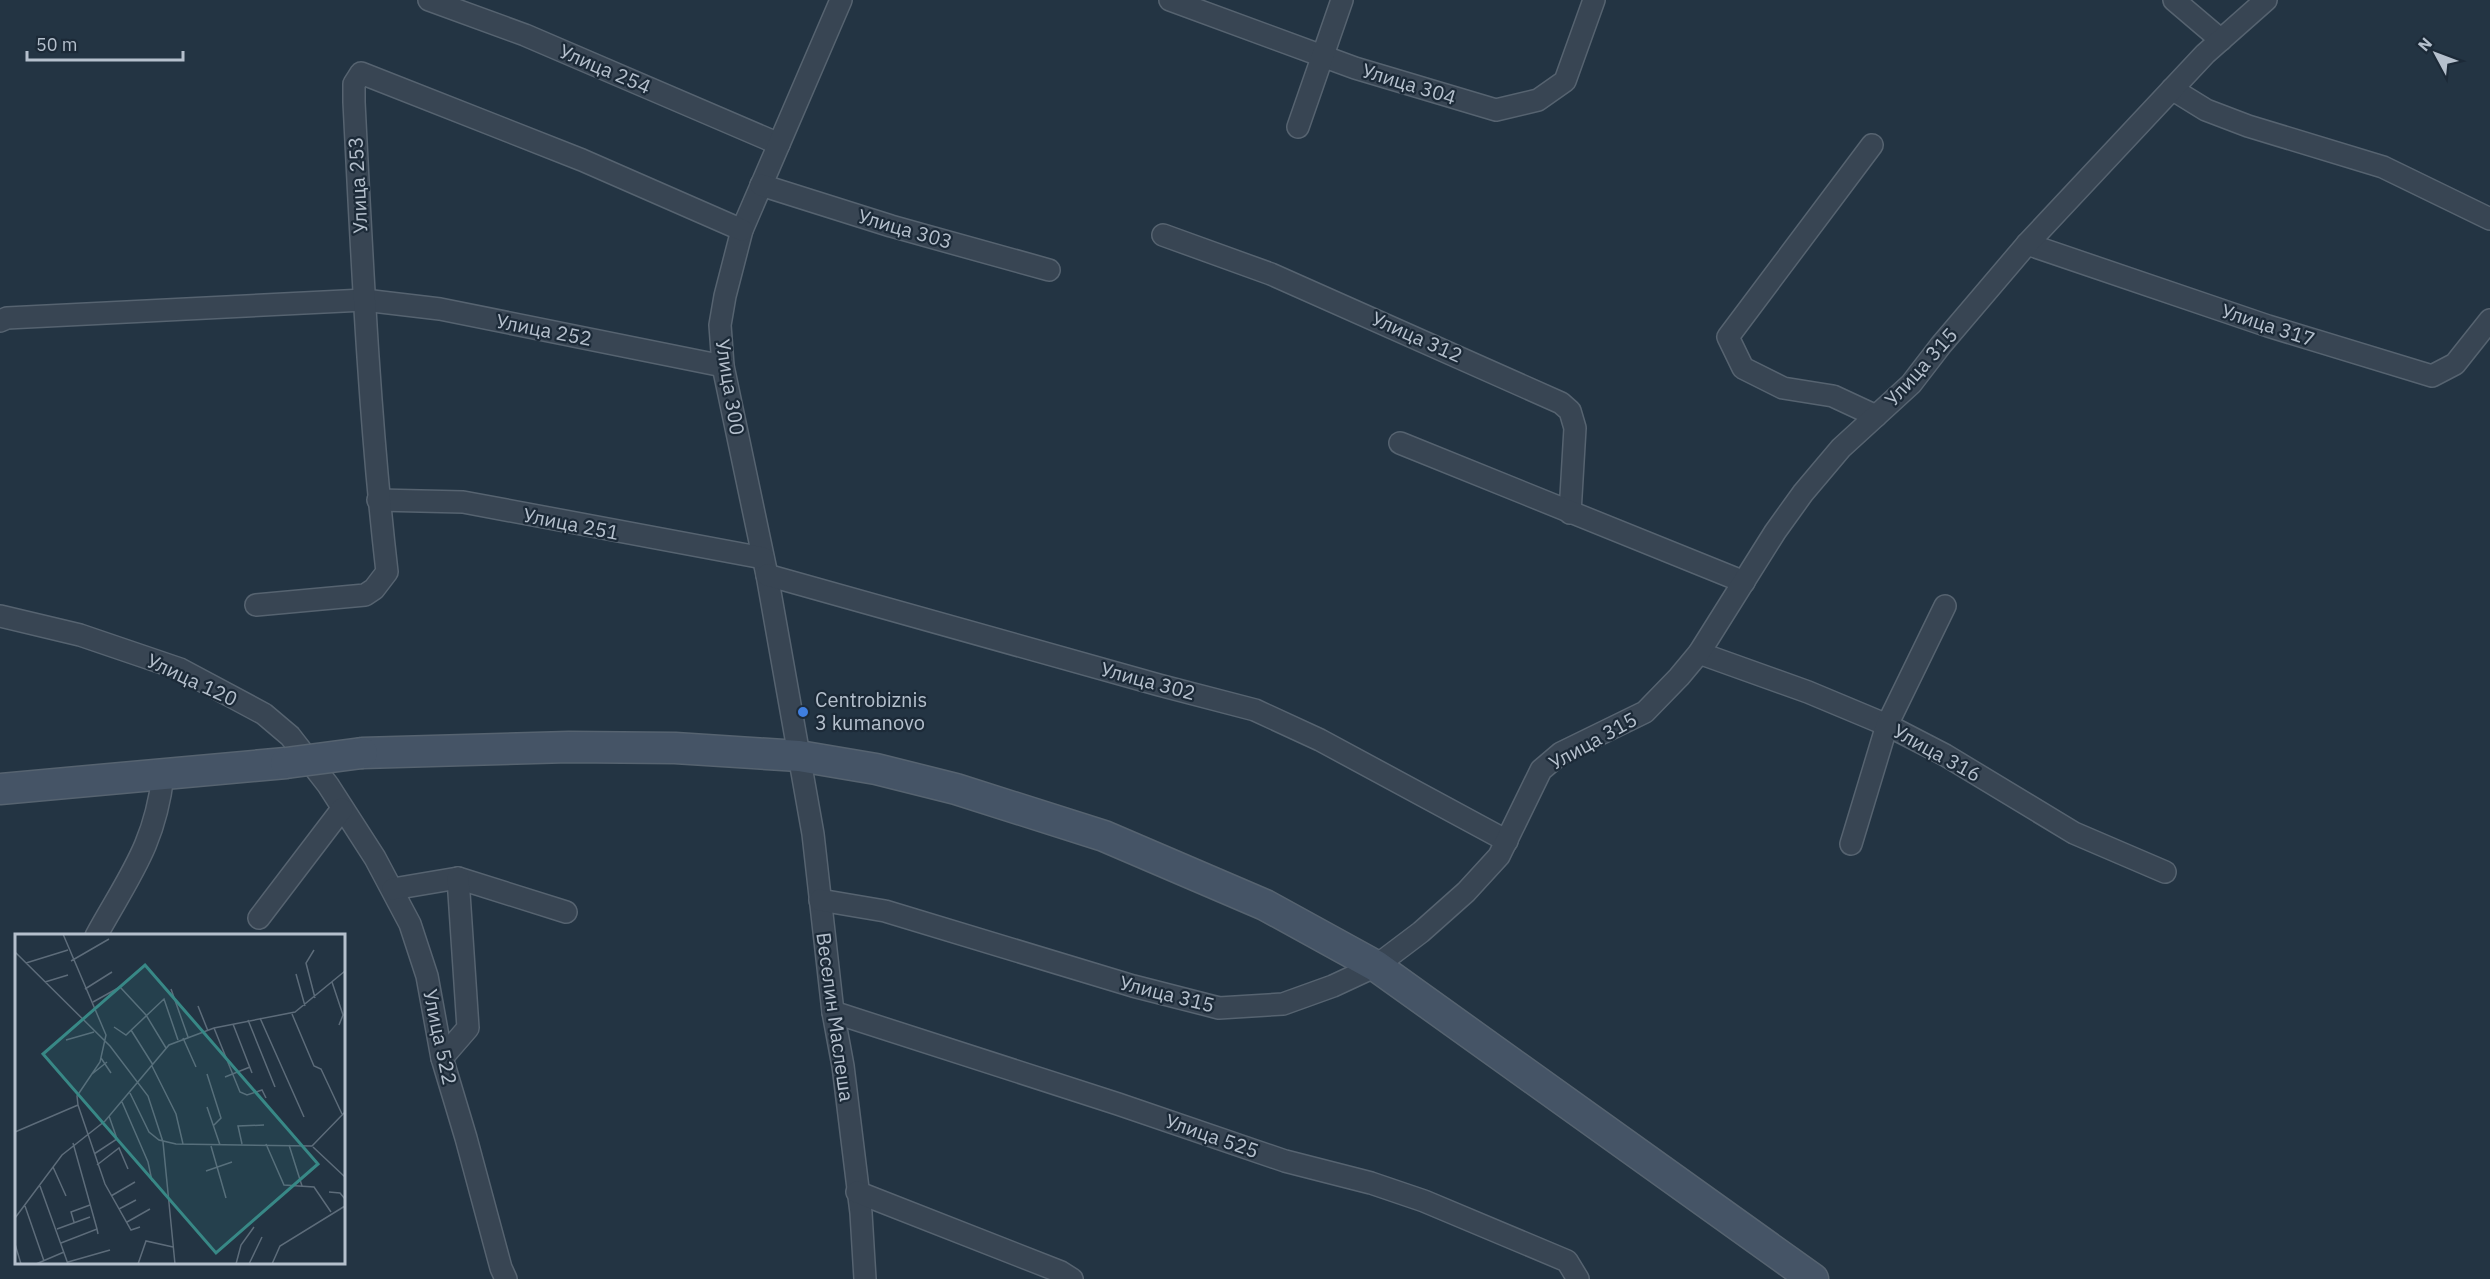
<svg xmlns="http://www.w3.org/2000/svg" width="2490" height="1279" font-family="'IBM Plex Sans',sans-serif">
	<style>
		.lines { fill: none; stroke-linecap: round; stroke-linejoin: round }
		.minor-casing { stroke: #566370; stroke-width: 24 }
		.secondary-casing { stroke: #566370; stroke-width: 33 }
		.minor { stroke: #384553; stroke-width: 21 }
		.secondary { stroke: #455466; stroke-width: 30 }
		.secondary-bridge-casing { stroke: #566370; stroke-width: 33; stroke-linecap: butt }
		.secondary-bridge { stroke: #455466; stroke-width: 30 }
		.shop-dot { fill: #3f7fe0; stroke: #1c2a38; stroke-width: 2 }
		.labels { text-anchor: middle; stroke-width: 4.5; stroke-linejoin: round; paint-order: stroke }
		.street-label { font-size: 20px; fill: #b5c0cd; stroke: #1c2a38 }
		.poi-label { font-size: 20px; fill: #b5c0cd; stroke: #1c2a38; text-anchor: start }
		.inset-road { fill: none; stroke: #5d6c7a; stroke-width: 1.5 }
		.view { fill: #388886; fill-opacity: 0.15; stroke: #388886; stroke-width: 3 }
		.inset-edge { fill: none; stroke: #b5c0cd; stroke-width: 3 }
	</style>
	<rect width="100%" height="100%" fill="#233443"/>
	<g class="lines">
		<defs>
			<g id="minor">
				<polyline points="429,0 525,35 779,144"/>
				<polyline points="841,0 742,230 725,296 720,325 723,366 767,575 813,834 833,1012 843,1066 861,1213 865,1279"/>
				<polyline points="1170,0 1355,68 1496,110 1538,100 1565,81 1594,0"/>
				<polyline points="2174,0 2221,40"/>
				<polyline points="2172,89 2206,110 2248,126 2383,167 2490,219"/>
				<polyline points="1298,127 1342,0"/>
				<polyline points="1872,145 1728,337 1743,368 1783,388 1833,396 1876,416"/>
				<polyline points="761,185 891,226 1049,270"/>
				<polyline points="1163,235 1271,274 1561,403 1570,411 1575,428 1570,513"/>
				<polyline points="2027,244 2268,326 2432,376 2455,364 2490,320"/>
				<polyline points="0,321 7,318 364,300 440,309 723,366"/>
				<polyline points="1400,443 1744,582"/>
				<polyline points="378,500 463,502 763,558"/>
				<polyline points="767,575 1159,685 1255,710 1320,740 1507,841"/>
				<path d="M256 605 365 595 374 589 387 572C369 416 362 259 354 102V84L361 73 582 160 742 230"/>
				<polyline points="0,616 80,635 180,669 264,714 290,736 328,785 375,858 410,924 427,976 442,1058 466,1138 501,1268 506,1279"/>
				<polyline points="1699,653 1808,692 1887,725 1945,755 2074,833 2165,872"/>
				<polyline points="1851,844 1887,725 1945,606"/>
				<polyline points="393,889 458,878 566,912"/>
				<polyline points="820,900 885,911 1133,986 1219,1008 1283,1004 1333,986 1376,966 1421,932 1466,892 1499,856 1541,770 1561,753 1645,712 1679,677 1699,653 1775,532 1803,493 1841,448 1911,384 1941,345 2027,244 2205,54 2266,0"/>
				<polyline points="259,918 342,809"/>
				<path d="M96 936C129 876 155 845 163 775"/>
				<polyline points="833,1012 1118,1104 1285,1161 1371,1183 1424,1201 1567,1261 1578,1279"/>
				<polyline points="442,1058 468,1028 458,878"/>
				<polyline points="857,1192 1061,1272 1072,1279"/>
			</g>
			<g id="secondary">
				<polyline points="362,753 569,747 675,748 799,756 876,769 956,789 1104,836 1265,905 1376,966 1813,1279"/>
				<polyline points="0,789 286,763"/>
			</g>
		</defs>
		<!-- minor casing -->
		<use href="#minor" class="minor-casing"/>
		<!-- secondary casing -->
		<use href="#secondary" class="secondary-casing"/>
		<!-- minor -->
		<use href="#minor" class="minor"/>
		<!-- secondary -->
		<use href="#secondary" class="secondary"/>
		<defs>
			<polyline id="secondary-bridge" points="286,763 362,753"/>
		</defs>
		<!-- secondary-bridge casing -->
		<use href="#secondary-bridge" class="secondary-bridge-casing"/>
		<!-- secondary-bridge -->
		<use href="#secondary-bridge" class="secondary-bridge"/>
	</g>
	<!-- markers -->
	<circle class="shop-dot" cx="803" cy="712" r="6"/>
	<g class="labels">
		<!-- street labels -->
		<g class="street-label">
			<text transform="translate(605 69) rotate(23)" y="7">Улица 254</text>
			<text transform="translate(1409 84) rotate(17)" y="7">Улица 304</text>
			<text transform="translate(358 185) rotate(-93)" y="7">Улица 253</text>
			<text transform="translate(905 229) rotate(16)" y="7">Улица 303</text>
			<text transform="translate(2268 325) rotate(18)" y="7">Улица 317</text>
			<text transform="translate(544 330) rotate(11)" y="7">Улица 252</text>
			<text transform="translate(1417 337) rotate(24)" y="7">Улица 312</text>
			<text transform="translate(1921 367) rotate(-48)" y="7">Улица 315</text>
			<text transform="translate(730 387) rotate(81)" y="7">Улица 300</text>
			<text transform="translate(571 524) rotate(11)" y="7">Улица 251</text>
			<text transform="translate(192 680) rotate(25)" y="7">Улица 120</text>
			<text transform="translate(1148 681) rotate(15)" y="7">Улица 302</text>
			<text transform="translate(1593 741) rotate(-29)" y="7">Улица 315</text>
			<text transform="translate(1937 753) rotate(29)" y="7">Улица 316</text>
			<text transform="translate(1167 994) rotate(14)" y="7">Улица 315</text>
			<text transform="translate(835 1017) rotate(82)" y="7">Веселин Маслеша</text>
			<text transform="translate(440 1037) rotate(78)" y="7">Улица 522</text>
			<text transform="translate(1212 1136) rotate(19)" y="7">Улица 525</text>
		</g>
		<!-- poi labels -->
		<g class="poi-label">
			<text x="815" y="707">Centrobiznis<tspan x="815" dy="23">3 kumanovo</tspan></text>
		</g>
	</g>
	<!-- overview -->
	<g transform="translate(15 934)">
		<rect width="330" height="330" fill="#233443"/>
		<path class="inset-road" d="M48 0 91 101 85 128 62 162 63 171 90 250 116 296 125 293M299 16 291 29 300 64M0 18 95 112 133 162 148 208 160 330M56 27 94 5M11 29 53 16M281 40 290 72M30 48 53 41M317 48 328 81 324 91M70 55 97 38M156 55 173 103M78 68 105 53 131 81 151 114M183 72 193 97M277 80 299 132 306 135 327 180M245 84 289 183M233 86 260 153M218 90 237 139M99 93 111 101 149 65 163 106M199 94 225 158 232 161 247 156 251 164M116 96 138 131M168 104 181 133M51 106 79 98M86 124 96 139M137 132 161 180 168 210M77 140 92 128M192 140 206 184 198 192M210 143 235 133M115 159 134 198 144 206 161 210 297 212 330 178M107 168 133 228 137 247M192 173 205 211M0 198 63 171M58 209 82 295M227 210 223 192 249 191M251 210 269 251 299 253 316 278M274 211 287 252M196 212 211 264M298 213 330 243M79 220 102 205 94 182M82 231 104 214 113 235M38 233 51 262M191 237 217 228M25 252 53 330M314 258 325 259 330 265M96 262 120 248M10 272 29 327M104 275 121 266M0 284 47 221 90 187 154 111 199 94 280 78 330 37M59 288 56 278 75 271M112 288 135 275M42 295 75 283M46 309 82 295 83 300M0 310 6 330M53 328 95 316M21 330 49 318M123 330 131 307 158 313M221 330 226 311 239 293M234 330 247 303M257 330 265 312 330 272"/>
		<path class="view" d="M130 31 303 230 201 319 28 120Z"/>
		<rect width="330" height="330" class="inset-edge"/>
	</g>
	<!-- north arrow -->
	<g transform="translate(2436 54) rotate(311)" stroke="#1c2a38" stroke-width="4.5" paint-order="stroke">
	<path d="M0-4.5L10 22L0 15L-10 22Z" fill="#b5c0cd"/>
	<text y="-9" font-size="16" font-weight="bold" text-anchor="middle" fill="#b5c0cd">N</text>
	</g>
	<!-- scale -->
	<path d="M27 51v9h156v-9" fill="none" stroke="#b5c0cd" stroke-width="3"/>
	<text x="36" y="51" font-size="18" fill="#b5c0cd" stroke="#1c2a38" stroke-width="4.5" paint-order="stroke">50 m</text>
</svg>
